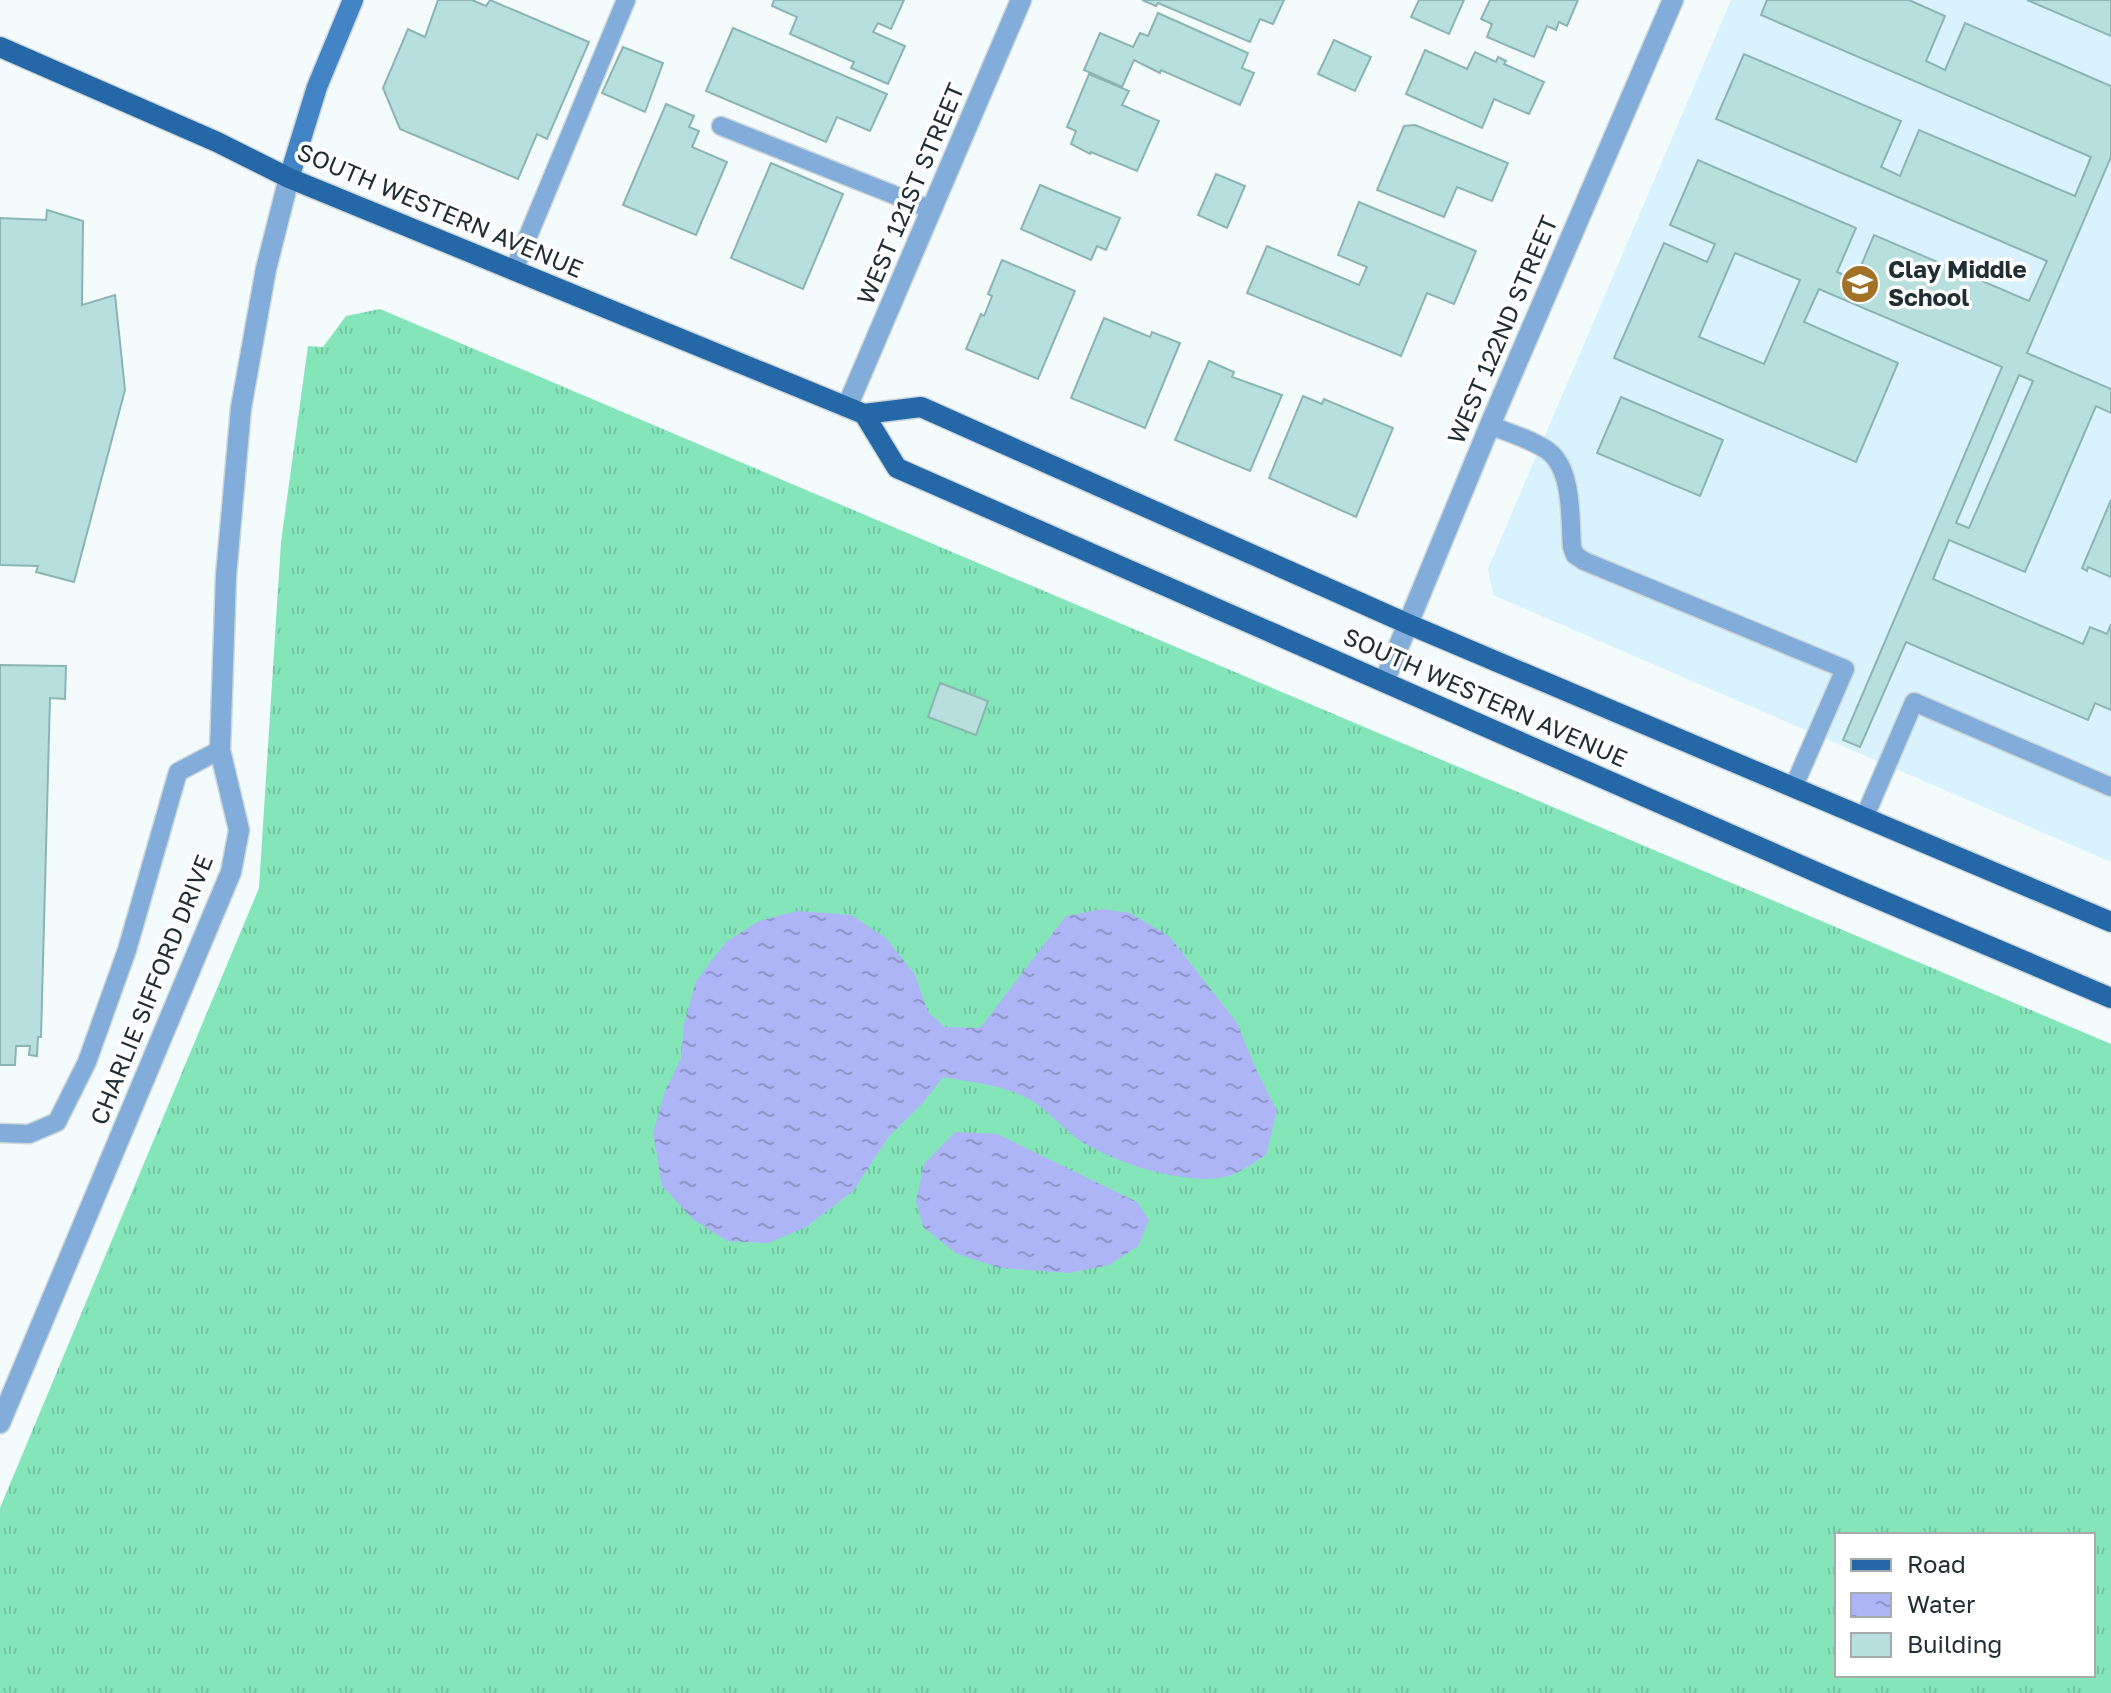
<svg xmlns="http://www.w3.org/2000/svg" width="2111" height="1693" font-family="'Golos Text',sans-serif">
	<style>
		.built { fill: #d8f3fd }
		.grass { fill: url(#grass-tufts); fill-rule: evenodd }
		.water { fill: url(#water-ripples) }
		.building { fill: #b6dfdd; stroke: #8cb4b2; stroke-width: 2; fill-rule: evenodd }
		.lines { fill: none; stroke-linecap: round; stroke-linejoin: round }
		.lane-casing { stroke: #cdd6d9; stroke-width: 21 }
		.street-casing { stroke: #cdd6d9; stroke-width: 23 }
		.secondary-casing { stroke: #cdd6d9; stroke-width: 23 }
		.primary-casing { stroke: #cdd6d9; stroke-width: 23 }
		.lane { stroke: #82acd9; stroke-width: 18 }
		.street { stroke: #82acd9; stroke-width: 20 }
		.secondary { stroke: #4384c6; stroke-width: 20 }
		.primary { stroke: #2468a7; stroke-width: 20 }
		.labels { text-anchor: middle; stroke-width: 7; stroke-linejoin: round; paint-order: stroke }
		.street-label { font-size: 24px; fill: #202f34; stroke: #fff }
		.poi-label { font-size: 24px; font-weight: bold; fill: #202f34; stroke: #fff; text-anchor: start }
	</style>
	<defs>
		<pattern id="grass-tufts" width="24" height="20" patternUnits="userSpaceOnUse" patternTransform="scale(2)"><rect width="24" height="20" fill="#84e5b9"/><path d="M3 7l-1-3M5 7V3M7 7l1-3M15 17l-1-3M17 17v-4M19 17l1-3" fill="none" stroke="#72c5a0"/></pattern>
		<pattern id="water-ripples" width="26" height="14" patternUnits="userSpaceOnUse" patternTransform="scale(2)"><rect width="26" height="14" fill="#aeb5f7"/><path d="M2 4q2-2 4 0t4 0M15 11q2-2 4 0t4 0" fill="none" stroke="#8d94c9"/></pattern>
	</defs>
	<rect width="100%" height="100%" fill="#f3fbfd"/>
	<!-- built -->
	<polygon class="built" points="1731,0 2111,0 2111,862 1493,595 1488,569"/>
	<!-- grass -->
	<path class="grass" d="M380 309 2111 1044V1693H0V1508L259 888 281 542 308 346 323 347 346 316ZM1837 1535H2093V1675H1837Z"/>
	<!-- water -->
	<g class="water">
		<path d="M1102 909 1130 913 1169 936 1237 1023 1255 1067 1277 1111 1266 1155C1254 1162 1240 1173 1228 1176 1187 1187 1109 1162 1075 1137 1059 1125 1045 1107 1027 1098 1002 1085 971 1082 943 1077L922 1104 889 1136 853 1191 806 1227 768 1243 727 1241 694 1220 662 1186 653 1133 665 1091 681 1058 684 1024 696 981 726 942 759 921 797 911 851 915 886 938 915 975 928 1012 945 1027 980 1028 1066 916Z"/>
		<polygon points="955,1132 997,1134 1137,1202 1149,1220 1138,1246 1109,1265 1069,1273 1000,1268 957,1254 923,1227 916,1201 924,1164"/>
	</g>
	<!-- building -->
	<g class="building">
		<polygon points="438,0 472,0 486,6 490,0 589,42 547,139 537,134 518,179 400,129 383,88 408,29 425,37"/>
		<polygon points="774,0 904,0 891,29 878,23 873,32 905,46 888,84 851,68 854,62 790,34 797,17 772,6"/>
		<polygon points="1142,0 1284,0 1273,24 1260,19 1250,42 1158,3 1156,6"/>
		<polygon points="1419,0 1464,0 1449,34 1411,17"/>
		<polygon points="1490,0 1578,0 1567,26 1559,22 1556,30 1547,26 1534,57 1487,37 1492,24 1481,19"/>
		<path d="M1767 0H1909L1945 16 1926 61 1945 70 1965 23 2111 86V157L2027 353 2111 389V413L2096 406 2025 572 1949 540 1933 579 2083 644 2090 627 2107 634 2111 624V710L2095 703 2088 720 1906 642 1860 747 1843 740 2002 367 1819 289 1804 322 1898 363 1856 462 1614 358 1664 243 1707 262 1715 244 1670 225 1698 160 1856 228 1837 272 1855 280 1874 235 2029 301 2047 261 1716 119 1744 54 1901 121 1881 167 1900 176 1919 130 2075 196 2091 157 1761 15ZM1735 253 1800 280 1764 364 1699 337ZM2019 375 2033 381 1969 528 1956 523Z"/>
		<polygon points="2027,0 2111,0 2111,36"/>
		<polygon points="1158,13 1248,53 1242,68 1254,73 1240,105 1161,70 1160,73 1134,60 1122,87 1084,70 1100,33 1133,47 1140,33 1148,36"/>
		<polygon points="733,28 887,94 870,131 837,117 826,142 706,91"/>
		<polygon points="1334,40 1371,57 1355,91 1318,74"/>
		<polygon points="623,47 663,63 645,112 602,93"/>
		<polygon points="1425,50 1467,69 1475,52 1496,62 1498,57 1506,61 1504,64 1544,82 1529,114 1494,99 1482,128 1406,94"/>
		<polygon points="1089,74 1129,91 1122,105 1159,121 1137,171 1091,152 1090,154 1071,144 1076,131 1067,127"/>
		<polygon points="666,104 694,116 689,127 699,131 692,147 727,162 696,235 623,205"/>
		<polygon points="1415,125 1508,163 1492,201 1457,187 1444,217 1377,190 1404,126"/>
		<polygon points="771,163 843,194 803,289 731,258"/>
		<polygon points="1216,174 1245,186 1227,228 1198,215"/>
		<polygon points="1040,185 1120,218 1106,250 1097,246 1091,260 1021,229"/>
		<polygon points="1359,202 1476,251 1454,304 1427,293 1401,356 1247,293 1267,246 1359,285 1367,267 1338,255"/>
		<polygon points="47,210 83,221 82,305 115,295 125,390 74,582 36,572 38,566 0,565 0,218 46,220"/>
		<polygon points="1002,260 1075,291 1038,379 966,349 981,314 984,316 992,296 988,294"/>
		<polygon points="1104,318 1150,337 1152,332 1180,343 1145,428 1071,398"/>
		<polygon points="1209,361 1234,372 1232,377 1282,395 1250,471 1175,440"/>
		<polygon points="1303,396 1322,404 1324,399 1393,428 1356,517 1269,478"/>
		<polygon points="1621,397 1723,440 1700,496 1597,453"/>
		<polygon points="2111,500 2111,577 2088,567 2087,571 2082,568"/>
		<polygon points="0,665 66,666 65,699 50,698 41,1037 38,1037 37,1056 29,1055 30,1046 16,1046 15,1065 0,1065"/>
		<polygon points="940,683 988,701 976,735 928,717"/>
	</g>
	<g class="lines">
		<defs>
			<g id="lane">
				<polyline points="721,126 932,210"/>
				<polyline points="514,270 626,0"/>
				<path d="M1490 425C1508 433 1532 439 1548 451 1573 469 1570 519 1572 547L1575 555 1584 561 1845 669 1794 786"/>
				<polyline points="1865,816 1914,702 2111,787"/>
				<polyline points="0,1133 29,1134 57,1122 87,1062 127,950 178,772 220,750"/>
			</g>
			<g id="street">
				<polyline points="847,407 1021,0"/>
				<polyline points="1384,682 1490,425 1673,0"/>
				<polyline points="0,1423 231,872 239,830 220,750 226,576 241,408 266,269 289,178"/>
			</g>
			<polyline id="secondary" points="289,178 317,87 353,0"/>
			<g id="primary">
				<polyline points="0,47 217,142 289,178 864,414 921,407 1408,624 2111,922"/>
				<polyline points="864,414 897,468 1841,883 2111,998"/>
			</g>
		</defs>
		<!-- lane casing -->
		<use href="#lane" class="lane-casing"/>
		<!-- street casing -->
		<use href="#street" class="street-casing"/>
		<!-- secondary casing -->
		<use href="#secondary" class="secondary-casing"/>
		<!-- primary casing -->
		<use href="#primary" class="primary-casing"/>
		<!-- lane -->
		<use href="#lane" class="lane"/>
		<!-- street -->
		<use href="#street" class="street"/>
		<!-- secondary -->
		<use href="#secondary" class="secondary"/>
		<!-- primary -->
		<use href="#primary" class="primary"/>
	</g>
	<!-- icons -->
	<defs>
		<symbol id="school-disc" viewBox="-11 -11 22 22"><circle r="9.5" fill="#a17225" stroke="#fff"/><path d="M0-5L7-2L0 1L-7-2ZM-4 1L0 2.5L4 1V4Q0 6-4 4Z" fill="#fff"/></symbol>
	</defs>
	<g fill-rule="evenodd">
		<use href="#school-disc" x="1838" y="262" width="44" height="44"/>
	</g>
	<g class="labels">
		<!-- street labels -->
		<g class="street-label">
			<text transform="translate(911 194) rotate(-67)" y="8">WEST 121ST STREET</text>
			<text transform="translate(440 211) rotate(23)" y="8">SOUTH WESTERN AVENUE</text>
			<text transform="translate(1503 330) rotate(-67)" y="8">WEST 122ND STREET</text>
			<text transform="translate(1485 698) rotate(24)" y="8">SOUTH WESTERN AVENUE</text>
			<text transform="translate(152 990) rotate(-68)" y="8">CHARLIE SIFFORD DRIVE</text>
		</g>
		<!-- poi labels -->
		<g class="poi-label">
			<text x="1888" y="278">Clay Middle<tspan x="1888" dy="28">School</tspan></text>
		</g>
	</g>
	<!-- legend -->
	<rect x="1835" y="1533" width="260" height="144" fill="#ffffff" stroke="#a6acae" stroke-width="2"/>
	<rect x="1851" y="1559" width="40" height="12" fill="#2468a7" stroke="#a6acae" stroke-width="2"/>
	<text x="1907" y="1573" font-size="24" fill="#202f34">Road</text>
	<rect x="1851" y="1593" width="40" height="24" fill="url(#water-ripples)" stroke="#a6acae" stroke-width="2"/>
	<text x="1907" y="1613" font-size="24" fill="#202f34">Water</text>
	<rect x="1851" y="1633" width="40" height="24" fill="#b6dfdd" stroke="#a6acae" stroke-width="2"/>
	<text x="1907" y="1653" font-size="24" fill="#202f34">Building</text>
</svg>
